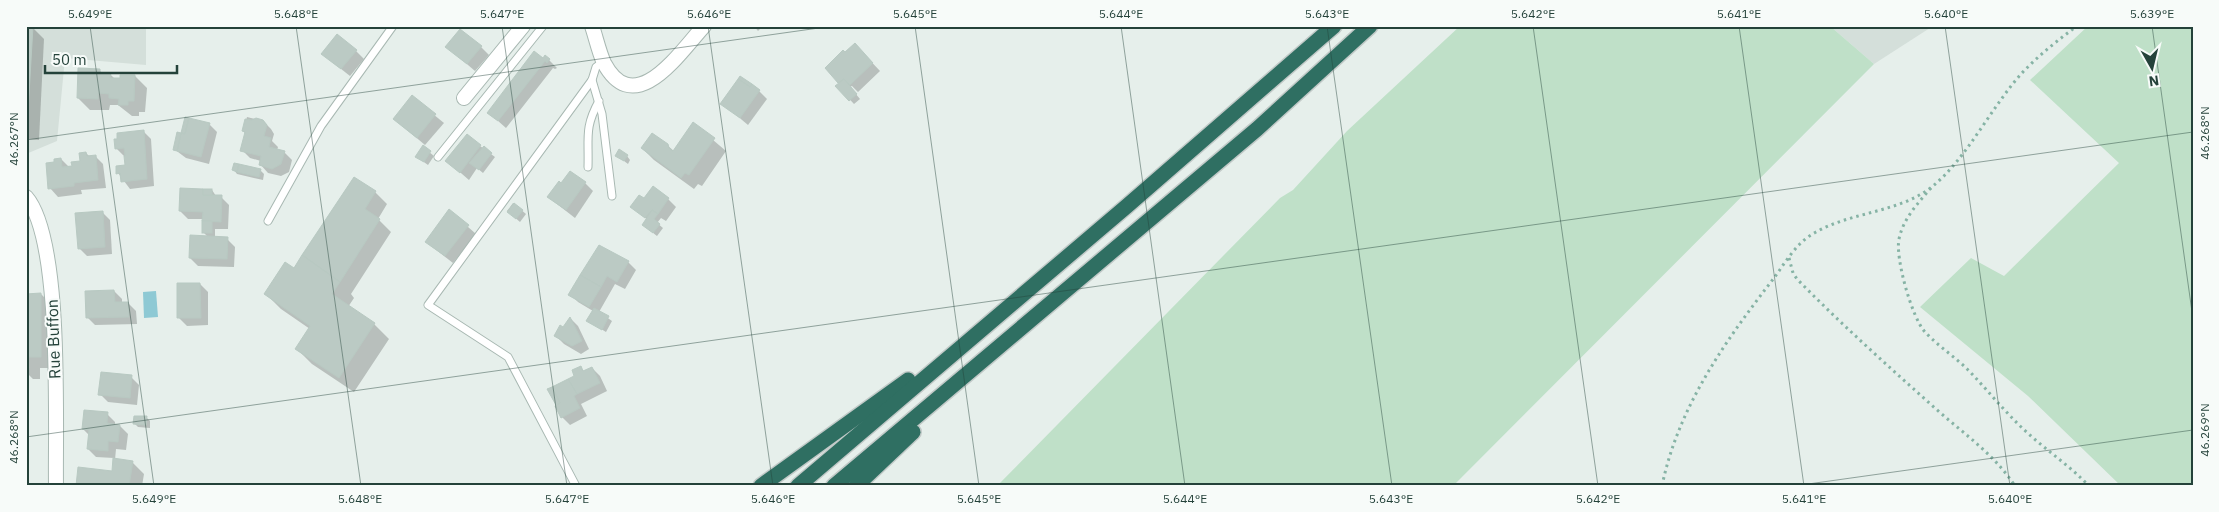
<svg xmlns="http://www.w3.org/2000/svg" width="2219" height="512" font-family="'IBM Plex Sans',sans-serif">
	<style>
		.built { fill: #d4dfda }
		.green { fill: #bfe0c8 }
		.water { fill: #8ec9d4 }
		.shadow { fill: #0003 }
		.building { fill: #bbcac4; stroke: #b8c9c2 }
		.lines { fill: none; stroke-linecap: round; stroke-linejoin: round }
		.lane-casing { stroke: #a8b8b2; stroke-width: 9 }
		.street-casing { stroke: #a8b8b2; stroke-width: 16 }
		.highway-casing { stroke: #c2cac8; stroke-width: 18 }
		.path { stroke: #86b3a5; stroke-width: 3; stroke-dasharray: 2.5 4; stroke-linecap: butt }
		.lane { stroke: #fff; stroke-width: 7 }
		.street { stroke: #fff; stroke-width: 14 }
		.highway { stroke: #2f6f62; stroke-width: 15 }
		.ticks { fill: none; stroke: #24423a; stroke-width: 1; stroke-opacity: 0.45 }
		.labels { text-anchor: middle; stroke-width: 4; stroke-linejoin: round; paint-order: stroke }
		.street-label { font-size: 16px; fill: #24423a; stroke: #f7fbf9 }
		.neatline { fill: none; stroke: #24423a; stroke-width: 2 }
		.ticks-label { font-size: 12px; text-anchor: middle; fill: #24423a }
	</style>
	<rect width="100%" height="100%" fill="#e6efeb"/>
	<!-- built -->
	<g class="built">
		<polygon points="26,26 146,26 146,65 65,58 57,141 26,154"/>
		<polygon points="1830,26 1933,26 1874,64"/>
	</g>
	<!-- green -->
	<g class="green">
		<polygon points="1460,26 1830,26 1874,64 1453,486 997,486 1280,198 1293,190 1347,131"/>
		<polygon points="2088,26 2193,26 2193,486 2121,486 2028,396 1920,307 1971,258 2004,276 2119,163 2030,80"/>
	</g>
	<!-- water -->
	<polygon class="water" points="156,291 158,317 144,318 143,292"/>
	<!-- shadow -->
	<g class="shadow">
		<polygon points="754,26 759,26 761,28 758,31"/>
		<polygon points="26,27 32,27 44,39 39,140 26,139"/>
		<polygon points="447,47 481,47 489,55 475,71"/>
		<polygon points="356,51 364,59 350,76 331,61"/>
		<polygon points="863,53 880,71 858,92 852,86 850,87 860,99 854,104 837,86 840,83 826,68"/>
		<polygon points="543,60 549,60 557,68 555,69 553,68 506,128 489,113"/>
		<polygon points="99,70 103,74 110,74 115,79 135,76 147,88 145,112 139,112 139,116 132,116 118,105 110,105 109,110 90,110 78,98"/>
		<polygon points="759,91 767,99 748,125 722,103"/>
		<polygon points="412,97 444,123 425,145 394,119"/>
		<polygon points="247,117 263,121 271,129 274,134 272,141 278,147 277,150 284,152 292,160 289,172 281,176 268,173 260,164 261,161 250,158 242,150 246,134 243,131"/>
		<polygon points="693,123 726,151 702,186 698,184 694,189 654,160 642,148 667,145 675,152"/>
		<polygon points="209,124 217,132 209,164 186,158 174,149"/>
		<polygon points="143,131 151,139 154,186 130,189 118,173 126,166 125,157 116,148 119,140"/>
		<polygon points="480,146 495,157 483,173 477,168 469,180 447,161"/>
		<polygon points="423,147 434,156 428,165 421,160"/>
		<polygon points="86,153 90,157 95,156 103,164 106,188 81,190 82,194 58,197 50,188 56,163 61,159 69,167 81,163"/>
		<polygon points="616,155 627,156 630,160 628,164"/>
		<polygon points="234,170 260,170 264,174 263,180 237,174"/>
		<polygon points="585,183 593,191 575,218 548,197 561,184"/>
		<polygon points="212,190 216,196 221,197 229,205 228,229 215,229 215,238 227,239 235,247 234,267 198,266 190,258 207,236 203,232 204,219 188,219 180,211"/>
		<polygon points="375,192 387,204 378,219 391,232 351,294 354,298 348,307 374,324 389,339 354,392 312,364 297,349 310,329 281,309 266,294"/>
		<polygon points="668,199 676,207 666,221 661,218 657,223 663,228 657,236 648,229 648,220 640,214"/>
		<polygon points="513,203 526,214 520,222 507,211"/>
		<polygon points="450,211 476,234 453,263 426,242"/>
		<polygon points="102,212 110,220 112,254 87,256 79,248"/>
		<polygon points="628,262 636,270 625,289 615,284 599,312 612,321 606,332 588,321 593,311 578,302 570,294"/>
		<polygon points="200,284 208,292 208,325 187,326 179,318"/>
		<polygon points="114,291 122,299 122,303 128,303 136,311 137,324 95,325 87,317"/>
		<polygon points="41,294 53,306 53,368 40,368 40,379 33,379 26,372 26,295"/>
		<polygon points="571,319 578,326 589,349 581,354 564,344 556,336"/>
		<polygon points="580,368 585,372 592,368 600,376 607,391 581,404 587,416 570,425 562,417 557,404"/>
		<polygon points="131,377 139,385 137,405 108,402 100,394"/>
		<polygon points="107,414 115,422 115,426 120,426 128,434 126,450 116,449 115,460 132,462 144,474 142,486 77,486 113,472 114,458 96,457 88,449 89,435 83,429"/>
		<polygon points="146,417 150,421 150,428 138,427 135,424"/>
	</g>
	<!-- building -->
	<g class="building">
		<polygon points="26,26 33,26 27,129 26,129"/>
		<polygon points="460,29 482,46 467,64 445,47"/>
		<polygon points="337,34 357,50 341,69 321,54"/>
		<polygon points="855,43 873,63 850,85 844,79 838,83 825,68 843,50 845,52"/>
		<polygon points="534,51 543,58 545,55 550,59 547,63 545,61 498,121 487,113"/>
		<polygon points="78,68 100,69 100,73 111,73 110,78 120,78 120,75 135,75 134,101 128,101 128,105 118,105 119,99 109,98 109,94 98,93 98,99 77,98"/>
		<polygon points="740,76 752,84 750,87 738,79"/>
		<polygon points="738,79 750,87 752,84 760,90 740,118 720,104"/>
		<polygon points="844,79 857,94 849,101 835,86"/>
		<polygon points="412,95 436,114 417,138 393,119"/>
		<polygon points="185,117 189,118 185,134 181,133"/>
		<polygon points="189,118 210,123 201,157 177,151 181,133 185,134"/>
		<polygon points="256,118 263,120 267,125 264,136 271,138 269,147 285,151 281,164 272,169 259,165 261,156 240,151 245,132 242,131 245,119 252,120"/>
		<polygon points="693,122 715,138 689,175 685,173 681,178 641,148 652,133 668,144 669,148 673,151"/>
		<polygon points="144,130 147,179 121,182 120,173 116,174 116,166 125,165 124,156 125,156 124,148 115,149 114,139 117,139 117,133"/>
		<polygon points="177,132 181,133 177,151 173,150"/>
		<polygon points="467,134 481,145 460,173 445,161"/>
		<polygon points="423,145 431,151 424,162 415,157"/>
		<polygon points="484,146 492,153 479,170 469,163"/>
		<polygon points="619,149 628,155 624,161 615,156"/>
		<polygon points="86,152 87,156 96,155 98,180 74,183 74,186 48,189 46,163 54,162 54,159 61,158 62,167 72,166 71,162 80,161 79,153"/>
		<polygon points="234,163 239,164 237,172 232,170"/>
		<polygon points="239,164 261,169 259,177 237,172"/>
		<polygon points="570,171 586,182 566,210 547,197 559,181 561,183"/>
		<polygon points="354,177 376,191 365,209 380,219 340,282 302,255"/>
		<polygon points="653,186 669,198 658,214 652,210 645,218 630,207 639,195 644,198"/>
		<polygon points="180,188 203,189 203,195 222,195 221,222 202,221 203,212 179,211"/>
		<rect x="203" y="189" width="9" height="6"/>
		<polygon points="514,203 523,210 516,219 507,212"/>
		<polygon points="449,209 469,225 445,256 425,242"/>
		<polygon points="652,210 658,214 654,219 660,224 653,233 642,225"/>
		<polygon points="103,211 105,247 78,249 75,213"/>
		<rect x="202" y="221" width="10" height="12"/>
		<polygon points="190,235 228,237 227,259 189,258"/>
		<polygon points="599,245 629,261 617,282 607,276 601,287 580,275"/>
		<polygon points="302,255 340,282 332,294 375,323 339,378 295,349 310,326 264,294 285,262 294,268"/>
		<polygon points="580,275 601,287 589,307 568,295"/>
		<polygon points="177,283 200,283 201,318 177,318"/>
		<polygon points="114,290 115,302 128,302 129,317 86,318 85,291"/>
		<polygon points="41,293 41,357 28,357 29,368 26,367 26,294"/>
		<polygon points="594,308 609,316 602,330 586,321"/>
		<polygon points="570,317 582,341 572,346 554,336 560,325 563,327"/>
		<polygon points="581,366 583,371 592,367 600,383 577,394 568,379 574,376 572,370"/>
		<polygon points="101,372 132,375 130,398 98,395"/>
		<polygon points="568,379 577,394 574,396 580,408 561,418 555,406 560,403 552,387"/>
		<polygon points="552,387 560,403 556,405 547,389"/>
		<polygon points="84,410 108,412 107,423 120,425 118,442 108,441 108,451 87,449 89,430 82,429"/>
		<polygon points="134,416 147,416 146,425 133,424"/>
		<polygon points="113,458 133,461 129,486 76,486 78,467 112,471"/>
	</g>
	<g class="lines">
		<defs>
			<g id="lane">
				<polyline points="592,80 602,114 612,196"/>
				<polyline points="438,157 543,26"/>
				<path d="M588 167C589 138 584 128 599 101"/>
				<polyline points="268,221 321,126 393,26"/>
				<polyline points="576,486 508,357 428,305 592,80 596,67 604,61"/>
			</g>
			<g id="street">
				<path d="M592 26C596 38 599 52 604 63 635 121 680 52 704 26"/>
				<polyline points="464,98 523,26"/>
				<path d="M26 197C63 239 55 425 56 486"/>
			</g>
			<g id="highway">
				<polyline points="761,486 908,380"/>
				<polyline points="798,486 1127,206 1334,26"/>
				<polyline points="834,486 1257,129 1370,26"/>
				<polyline points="856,486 913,432"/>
			</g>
		</defs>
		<!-- lane casing -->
		<use href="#lane" class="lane-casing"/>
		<!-- street casing -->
		<use href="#street" class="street-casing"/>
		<!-- highway casing -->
		<use href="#highway" class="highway-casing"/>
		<!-- path -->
		<g class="path">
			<path d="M1931 188C1918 203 1903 219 1899 239 1895 258 1912 318 1925 332 1939 347 1957 358 1971 373 1991 394 2009 417 2031 436 2050 453 2071 467 2089 486"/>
			<path d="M1789 258 1793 273 1797 279C1842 325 1889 367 1936 409 1964 434 1994 454 2015 486"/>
			<path d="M1662 486C1678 407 1726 340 1774 278 1785 263 1795 245 1811 235 1849 211 1898 214 1933 186 1967 158 1992 106 2022 73 2039 55 2058 40 2077 26"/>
		</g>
		<!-- lane -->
		<use href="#lane" class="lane"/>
		<!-- street -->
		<use href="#street" class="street"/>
		<!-- highway -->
		<use href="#highway" class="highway"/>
	</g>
	<!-- ticks -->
	<path class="ticks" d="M90 26 154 486M296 26 361 486M502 26 567 486M708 26 773 486M915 26 979 486M1121 26 1185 486M1327 26 1392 486M1533 26 1598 486M1739 26 1804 486M1945 26 2010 486M2152 26 2193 319M26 140 833 26M26 437 2193 132M1794 486 2193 430"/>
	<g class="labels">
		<!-- street labels -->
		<g class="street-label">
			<text transform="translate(53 339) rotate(-92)" y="6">Rue Buffon</text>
		</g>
	</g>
	<!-- border -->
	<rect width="2219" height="512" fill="none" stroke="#f7fbf9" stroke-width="55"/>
	<!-- north arrow -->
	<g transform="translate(2152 68) rotate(172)" stroke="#f7fbf9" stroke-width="4" paint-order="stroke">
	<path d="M0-4L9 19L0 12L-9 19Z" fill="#24423a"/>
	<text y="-8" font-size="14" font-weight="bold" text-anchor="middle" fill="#24423a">N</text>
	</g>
	<!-- scale -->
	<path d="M45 65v8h132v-8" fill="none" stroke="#24423a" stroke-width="2.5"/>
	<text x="52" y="65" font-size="15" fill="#24423a" stroke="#f7fbf9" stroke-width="4" paint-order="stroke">50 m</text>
	<rect x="28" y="28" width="2164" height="456" class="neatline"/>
	<g class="ticks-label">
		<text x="90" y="18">5.649°E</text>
		<text x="296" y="18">5.648°E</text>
		<text x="502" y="18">5.647°E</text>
		<text x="709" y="18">5.646°E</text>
		<text x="915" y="18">5.645°E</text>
		<text x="1121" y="18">5.644°E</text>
		<text x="1327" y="18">5.643°E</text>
		<text x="1533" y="18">5.642°E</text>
		<text x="1739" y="18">5.641°E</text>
		<text x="1946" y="18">5.640°E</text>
		<text x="2152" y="18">5.639°E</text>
		<text transform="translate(2205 133) rotate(-90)" y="4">46.268°N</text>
		<text transform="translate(14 139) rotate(-90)" y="4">46.267°N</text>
		<text transform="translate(2205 430) rotate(-90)" y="4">46.269°N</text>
		<text transform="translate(14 437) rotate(-90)" y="4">46.268°N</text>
		<text x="154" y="503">5.649°E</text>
		<text x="360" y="503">5.648°E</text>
		<text x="567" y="503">5.647°E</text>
		<text x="773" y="503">5.646°E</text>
		<text x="979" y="503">5.645°E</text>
		<text x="1185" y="503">5.644°E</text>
		<text x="1391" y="503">5.643°E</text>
		<text x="1598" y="503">5.642°E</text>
		<text x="1804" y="503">5.641°E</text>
		<text x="2010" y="503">5.640°E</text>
	</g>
</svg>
